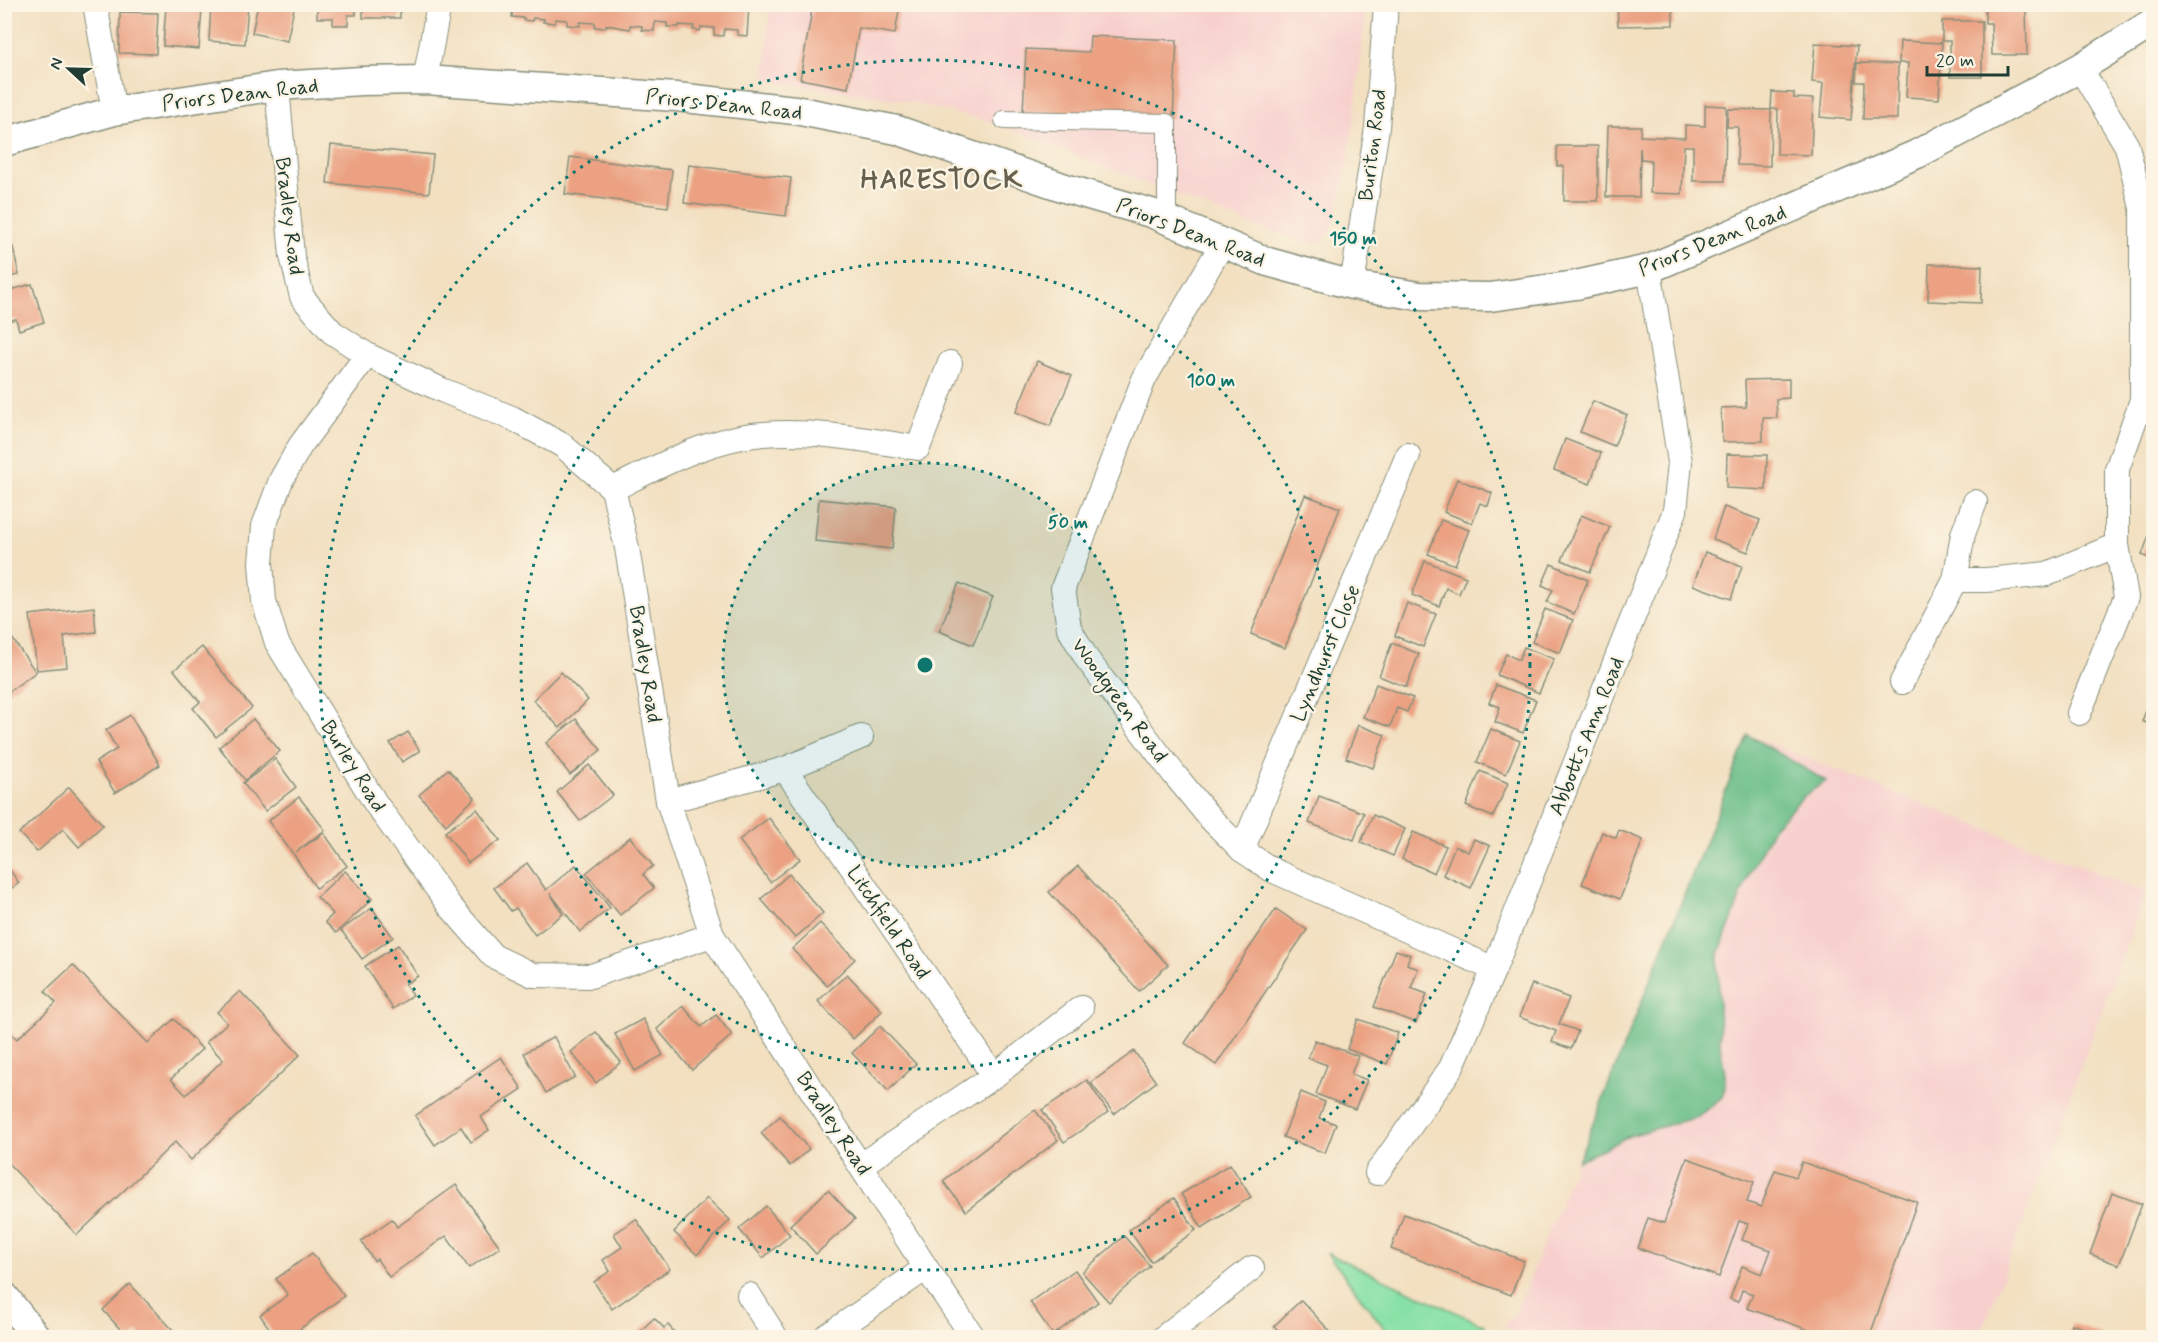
<svg xmlns="http://www.w3.org/2000/svg" width="2158" height="1342" font-family="Mynerve,sans-serif">
	<style>
		.built { fill: #f7d0cd }
		.green { fill: #87e1a6; stroke: #538f6d; stroke-width: 1.5 }
		.forest { fill: #6dbf8b; stroke: #467e60; stroke-width: 1.5 }
		.building { fill: #eba182 }
		.lines { fill: none; stroke-linecap: round; stroke-linejoin: round }
		.pedestrian-casing { stroke: #888e7a; stroke-width: 20 }
		.minor-casing { stroke: #888e7a; stroke-width: 26 }
		.tertiary-casing { stroke: #888e7a; stroke-width: 31 }
		.pedestrian { stroke: #fff; stroke-width: 18 }
		.minor { stroke: #fff; stroke-width: 24 }
		.tertiary { stroke: #fff; stroke-width: 28 }
		.ring { fill: none; stroke: #0f766e; stroke-width: 3; stroke-dasharray: 3 6 }
		.labels { text-anchor: middle; stroke-width: 4.5; stroke-linejoin: round; paint-order: stroke }
		.street-label { font-size: 21px; fill: #1f3d34; stroke: #fcf5e5 }
		.district-label { font-size: 27px; font-weight: bold; letter-spacing: 1.5px; fill: #66604f; stroke: #fcf5e5 }
		.centre { fill: #0f766e; stroke: #fcf5e5; stroke-width: 3 }
		.ring-label { font-size: 18px; text-anchor: middle; font-weight: bold; fill: #0f766e; stroke: #fcf5e5; stroke-width: 4.5; stroke-linejoin: round; paint-order: stroke }
	</style>
	<rect width="100%" height="100%" fill="#fcf5e5"/>
	<filter id="ink" filterUnits="userSpaceOnUse"><feTurbulence type="fractalNoise" baseFrequency=".0167" numOctaves="2"/><feDisplacementMap in="SourceGraphic" scale="12" xChannelSelector="R" yChannelSelector="G"/><feConvolveMatrix kernelMatrix="1 2 1 2 8 2 1 2 1" color-interpolation-filters="sRGB"/></filter>
	<filter id="wash" filterUnits="userSpaceOnUse"><feTurbulence type="fractalNoise" baseFrequency=".008" numOctaves="4" result="noise"/><feDisplacementMap in="SourceGraphic" scale="24" xChannelSelector="R" yChannelSelector="G"/><feGaussianBlur stdDeviation="1.35" result="paint"/><feColorMatrix in="noise" values="0 0 0 0 0 0 0 0 0 0 0 0 0 0 0 0 0 1.4 0 .05"/><feComposite in="paint" operator="in"/></filter>
	<g filter="url(#wash)">
		<rect width="100%" height="100%" fill="#f2e0c1"/>
		<!-- built -->
		<g class="built">
			<polygon points="770,5 1366,5 1354,122 1345,176 1334,222 1328,236 1318,243 1302,241 1244,222 989,121 900,100 765,80"/>
			<polygon points="1748,735 2146,892 1980,1337 1526,1338 1511,1332 1504,1324 1514,1317"/>
		</g>
		<!-- green -->
		<polygon class="green" points="1327,1253 1484,1325 1478,1337 1391,1337"/>
		<!-- forest -->
		<polygon class="forest" points="1748,735 1826,781 1804,796 1773,828 1747,879 1718,956 1720,1045 1725,1073 1725,1087 1722,1097 1697,1117 1629,1136 1578,1161"/>
		<g id="blocks">
			<!-- building -->
			<g class="building">
				<polygon points="211,4 248,4 245,44 209,41"/>
				<polygon points="258,4 295,4 287,41 252,33"/>
				<polygon points="317,4 356,4 356,15 348,15 348,25 333,25 333,18 317,18"/>
				<rect x="363" y="4" width="37" height="14"/>
				<polygon points="513,4 749,4 747,36 737,35 737,30 724,29 723,36 714,35 714,28 701,27 700,31 693,30 694,26 679,25 679,27 667,27 667,23 655,22 654,31 642,30 642,26 630,25 630,29 606,25 606,28 595,27 595,23 580,22 580,26 567,25 567,20 555,19 555,23 543,22 544,19 533,18 532,21 523,20 524,18 512,17"/>
				<polygon points="813,4 900,4 895,34 859,28 848,88 800,79"/>
				<polygon points="1617,4 1673,4 1673,25 1618,26"/>
				<polygon points="1985,4 2026,4 2027,55 1992,55 1991,23 1985,23"/>
				<polygon points="166,6 202,9 199,49 163,46"/>
				<polygon points="120,12 158,13 156,54 119,53"/>
				<polygon points="1942,21 1982,21 1982,77 1950,77 1950,41 1942,41"/>
				<polygon points="1090,36 1177,40 1173,119 1023,112 1026,49 1089,52"/>
				<polygon points="1900,41 1942,43 1939,99 1906,97 1908,63 1899,63"/>
				<polygon points="1815,43 1857,46 1851,120 1820,117 1823,83 1812,82"/>
				<polygon points="1857,63 1898,64 1897,119 1863,119 1864,82 1856,82"/>
				<polygon points="1772,92 1794,93 1794,98 1813,99 1811,155 1777,154 1778,109 1771,109"/>
				<polygon points="1705,105 1726,106 1725,181 1693,181 1693,146 1684,146 1682,194 1650,193 1651,160 1641,159 1640,148 1639,197 1606,197 1608,126 1641,126 1640,136 1685,138 1685,125 1705,126"/>
				<polygon points="1728,109 1771,110 1770,166 1737,165 1738,127 1727,127"/>
				<polygon points="331,145 433,155 429,193 327,183"/>
				<polygon points="1557,146 1598,146 1598,201 1564,201 1564,166 1557,166"/>
				<polygon points="570,157 672,170 668,207 565,194"/>
				<polygon points="689,165 791,178 786,216 684,203"/>
				<polygon points="13,247 19,275 4,278 4,249"/>
				<polygon points="1929,264 1982,266 1981,303 1928,301"/>
				<polygon points="32,284 44,322 19,330 16,319 4,322 4,292"/>
				<polygon points="1037,361 1072,376 1050,426 1016,412"/>
				<polygon points="1789,379 1789,398 1776,399 1777,418 1763,418 1763,441 1722,442 1721,408 1746,407 1745,380"/>
				<polygon points="1593,401 1627,415 1614,446 1580,432"/>
				<polygon points="1565,439 1601,453 1590,484 1554,470"/>
				<polygon points="1727,454 1767,455 1766,490 1726,488"/>
				<polygon points="1457,479 1492,493 1488,506 1480,503 1472,523 1444,512"/>
				<polygon points="1305,495 1340,508 1285,648 1251,634"/>
				<polygon points="819,499 896,507 892,549 815,541"/>
				<polygon points="1724,507 1760,520 1748,552 1713,539"/>
				<polygon points="1581,515 1610,527 1590,572 1562,560"/>
				<polygon points="1441,520 1469,530 1455,565 1428,554"/>
				<polygon points="2153,524 2154,524 2154,560 2142,555"/>
				<polygon points="1705,552 1742,566 1731,599 1693,585"/>
				<polygon points="1425,561 1466,577 1459,594 1446,588 1439,606 1412,595"/>
				<polygon points="1551,564 1588,580 1574,614 1547,602 1553,590 1542,585"/>
				<polygon points="959,583 993,597 973,645 939,631"/>
				<polygon points="1407,603 1436,614 1423,647 1395,636"/>
				<polygon points="94,607 96,632 64,636 67,667 37,670 30,615"/>
				<polygon points="1545,609 1573,620 1560,653 1532,642"/>
				<polygon points="9,634 36,672 4,695 4,637"/>
				<polygon points="1392,643 1419,654 1406,687 1379,676"/>
				<polygon points="202,647 252,708 216,737 193,708 200,702 174,670"/>
				<polygon points="1524,647 1554,659 1539,693 1497,675 1506,654 1519,660"/>
				<polygon points="561,672 588,700 560,728 533,700"/>
				<polygon points="1376,684 1413,698 1407,712 1397,708 1390,727 1363,717"/>
				<polygon points="1496,685 1536,700 1523,733 1495,722 1500,707 1489,703"/>
				<polygon points="2153,693 2154,693 2154,726 2142,721"/>
				<polygon points="130,715 160,765 115,793 96,762 117,749 106,730"/>
				<polygon points="253,719 280,751 245,780 219,747"/>
				<polygon points="576,719 601,750 570,775 546,743"/>
				<polygon points="1358,725 1385,735 1373,768 1346,758"/>
				<polygon points="1491,729 1520,741 1506,774 1477,762"/>
				<polygon points="408,732 420,751 402,762 390,743"/>
				<polygon points="275,759 296,787 265,811 243,783"/>
				<polygon points="589,765 613,795 580,821 557,792"/>
				<polygon points="448,769 475,798 446,825 419,795"/>
				<polygon points="1480,771 1508,783 1493,817 1466,806"/>
				<polygon points="69,787 103,825 79,847 63,829 37,852 19,833"/>
				<polygon points="1319,796 1364,813 1354,840 1309,823"/>
				<polygon points="299,797 325,830 296,852 324,833 347,866 316,888 294,855 268,821"/>
				<polygon points="477,809 500,840 468,863 445,832"/>
				<polygon points="1373,815 1405,829 1393,856 1361,842"/>
				<polygon points="769,818 800,859 770,882 739,840"/>
				<polygon points="1619,830 1643,840 1620,899 1582,884 1602,832 1616,838"/>
				<polygon points="1413,832 1446,846 1434,873 1402,859"/>
				<polygon points="630,837 653,866 643,874 654,888 620,915 586,873"/>
				<polygon points="1474,839 1490,846 1471,888 1443,875 1455,846 1468,852"/>
				<polygon points="4,862 19,883 4,893"/>
				<polygon points="527,863 546,890 576,865 610,908 580,932 550,893 563,914 535,935 516,908 511,911 494,888"/>
				<polygon points="1078,866 1168,965 1139,991 1049,892"/>
				<polygon points="345,871 372,899 336,933 325,922 333,914 317,897"/>
				<polygon points="789,874 823,913 795,938 761,899"/>
				<polygon points="372,908 393,937 362,959 341,930"/>
				<polygon points="1276,909 1307,930 1216,1065 1185,1043"/>
				<polygon points="820,923 855,959 827,986 792,949"/>
				<polygon points="398,945 418,976 405,984 413,995 393,1009 365,966"/>
				<polygon points="1396,950 1410,955 1407,964 1418,969 1411,988 1427,994 1416,1023 1374,1007"/>
				<polygon points="73,965 148,1043 174,1019 202,1049 171,1079 186,1095 223,1060 206,1042 227,1023 217,1012 240,991 300,1055 191,1160 175,1142 77,1235 4,1159 4,1026 17,1039 56,1003 45,991"/>
				<polygon points="847,974 882,1011 853,1039 818,1001"/>
				<polygon points="1532,984 1569,998 1559,1024 1578,1031 1571,1049 1552,1042 1556,1031 1519,1017"/>
				<polygon points="683,1006 701,1027 716,1015 732,1035 692,1070 657,1029"/>
				<polygon points="643,1019 663,1055 635,1071 615,1034"/>
				<polygon points="1358,1019 1398,1033 1387,1064 1347,1049"/>
				<polygon points="880,1026 916,1064 888,1091 852,1053"/>
				<polygon points="596,1032 621,1062 596,1083 571,1052"/>
				<polygon points="554,1037 575,1077 546,1093 524,1053"/>
				<polygon points="1315,1040 1358,1056 1351,1074 1367,1080 1355,1109 1316,1094 1327,1065 1308,1058"/>
				<polygon points="1134,1051 1156,1082 1114,1114 1091,1083"/>
				<polygon points="501,1057 522,1089 481,1117 489,1130 471,1142 461,1127 435,1145 415,1116"/>
				<polygon points="1087,1080 1108,1112 1064,1142 1042,1110"/>
				<polygon points="1301,1092 1325,1102 1319,1118 1336,1124 1325,1153 1283,1137"/>
				<polygon points="1035,1110 1058,1140 966,1211 943,1181"/>
				<polygon points="780,1116 809,1149 790,1166 761,1133"/>
				<polygon points="1687,1158 1754,1182 1747,1202 1761,1207 1775,1170 1796,1177 1802,1162 1917,1202 1869,1338 1831,1338 1747,1308 1753,1294 1742,1290 1738,1302 1730,1299 1742,1266 1762,1274 1771,1250 1742,1240 1748,1224 1739,1221 1719,1277 1638,1248 1648,1218 1664,1223"/>
				<polygon points="1230,1164 1251,1197 1202,1228 1181,1194"/>
				<polygon points="456,1185 500,1247 469,1268 446,1236 389,1277 377,1259 374,1261 361,1241 392,1219 397,1227"/>
				<polygon points="828,1190 855,1219 816,1254 790,1225"/>
				<polygon points="2112,1193 2142,1204 2119,1265 2090,1254"/>
				<polygon points="707,1198 730,1220 697,1255 674,1232"/>
				<polygon points="1174,1198 1196,1230 1151,1262 1129,1230"/>
				<polygon points="766,1206 790,1235 763,1258 739,1229"/>
				<polygon points="1404,1214 1524,1261 1511,1295 1391,1249"/>
				<polygon points="636,1219 670,1269 612,1309 594,1282 610,1271 603,1260 622,1247 614,1234"/>
				<polygon points="1124,1236 1150,1266 1109,1302 1082,1272"/>
				<polygon points="312,1253 344,1296 288,1338 276,1338 260,1315 288,1295 276,1279"/>
				<polygon points="1075,1270 1098,1302 1053,1335 1030,1302"/>
				<polygon points="130,1284 175,1332 169,1338 142,1338 138,1332 132,1338 128,1338 103,1310"/>
				<polygon points="1301,1300 1336,1338 1285,1338 1274,1326"/>
				<polygon points="654,1318 664,1328 668,1325 680,1338 633,1338"/>
				<polygon points="2072,1324 2102,1335 2101,1338 2067,1338"/>
			</g>
		</g>
	</g>
	<g filter="url(#ink)">
		<use href="#blocks" fill-opacity="0" stroke="#888e7a" stroke-width="1.5"/>
		<g class="lines">
			<defs>
				<polyline id="pedestrian" points="1004,120 1167,123 1167,220"/>
				<g id="minor">
					<polyline points="95,4 114,111"/>
					<polyline points="425,80 439,4"/>
					<polyline points="277,86 292,256 302,297 332,332 367,355 444,391 512,418 562,445 613,489 627,548 668,801 712,935 926,1268 974,1338"/>
					<polyline points="1222,244 1144,379 1063,588 1069,628 1087,659 1174,774 1210,818 1242,850 1272,870 1494,969"/>
					<polyline points="1352,285 1377,128 1386,4"/>
					<polyline points="367,355 300,446 281,480 264,526 261,563 264,601 277,643 376,804 449,905 493,956 533,975 591,976 712,935"/>
					<path d="M613 489C659 466 710 438 763 434 815 430 867 440 918 448L950 363"/>
					<polyline points="1955,580 1963,534 1975,502"/>
					<polyline points="1902,682 1955,580 1987,580 2047,574 2117,545"/>
					<polyline points="2079,713 2126,597 2117,545 2117,469 2142,400 2142,208 2127,146 2080,68"/>
					<polyline points="785,769 994,1076"/>
					<polyline points="668,801 785,769 861,737"/>
					<polyline points="1242,850 1408,455"/>
					<polyline points="861,1165 994,1076 1081,1008"/>
					<polyline points="1377,1173 1451,1068 1494,969 1675,511 1680,462 1649,269"/>
					<polyline points="749,1295 776,1338"/>
					<polyline points="824,1338 926,1268"/>
					<polyline points="1163,1338 1252,1268"/>
				</g>
				<g id="tertiary">
					<polyline points="4,142 114,111 277,86 362,81 425,80 676,97 795,110 897,130 1068,189 1151,213 1268,262 1352,285 1419,296 1490,297 1576,285 1649,269 1917,154 2080,68 2154,22"/>
					<polyline points="4,1296 37,1338"/>
				</g>
			</defs>
			<!-- pedestrian casing -->
			<use href="#pedestrian" class="pedestrian-casing"/>
			<!-- minor casing -->
			<use href="#minor" class="minor-casing"/>
			<!-- tertiary casing -->
			<use href="#tertiary" class="tertiary-casing"/>
			<!-- pedestrian -->
			<use href="#pedestrian" class="pedestrian"/>
			<!-- minor -->
			<use href="#minor" class="minor"/>
			<!-- tertiary -->
			<use href="#tertiary" class="tertiary"/>
		</g>
	</g>
	<!-- distance rings -->
	<circle cx="925" cy="665" r="202" fill="#0f766e" fill-opacity=".12"/>
	<g class="ring">
		<circle cx="925" cy="665" r="202"/>
		<circle cx="925" cy="665" r="404"/>
		<circle cx="925" cy="665" r="605"/>
	</g>
	<g class="labels">
		<!-- street labels -->
		<g class="street-label">
			<text transform="translate(240 94) rotate(-7)" y="7">Priors Dean Road</text>
			<text transform="translate(724 104) rotate(6)" y="7">Priors Dean Road</text>
			<text transform="translate(1372 145) rotate(-83)" y="7">Buriton Road</text>
			<text transform="translate(290 216) rotate(83)" y="7">Bradley Road</text>
			<text transform="translate(1191 232) rotate(21)" y="7">Priors Dean Road</text>
			<text transform="translate(1712 240) rotate(-22)" y="7">Priors Dean Road</text>
			<text transform="translate(1325 653) rotate(-67)" y="7">Lyndhurst Close</text>
			<text transform="translate(646 664) rotate(81)" y="7">Bradley Road</text>
			<text transform="translate(1120 700) rotate(54)" y="7">Woodgreen Road</text>
			<text transform="translate(1586 736) rotate(-68)" y="7">Abbotts Ann Road</text>
			<text transform="translate(354 766) rotate(58)" y="7">Burley Road</text>
			<text transform="translate(889 922) rotate(56)" y="7">Litchfield Road</text>
			<text transform="translate(834 1123) rotate(57)" y="7">Bradley Road</text>
		</g>
		<!-- district labels -->
		<g class="district-label">
			<text x="942" y="188">HARESTOCK</text>
		</g>
	</g>
	<circle cx="925" cy="665" r="9" class="centre"/>
	<g class="ring-label">
		<text x="1353" y="244">150 m</text>
		<text x="1211" y="386">100 m</text>
		<text x="1068" y="528">50 m</text>
	</g>
	<!-- margin -->
	<rect width="2158" height="1342" fill="none" stroke="#fcf5e5" stroke-width="24"/>
	<!-- north arrow -->
	<g transform="translate(69 69) rotate(292)" stroke="#fcf5e5" stroke-width="4.5" paint-order="stroke">
	<path d="M0-4.5L10 22L0 15L-10 22Z" fill="#1f3d34"/>
	<text y="-9" font-size="16" font-weight="bold" text-anchor="middle" fill="#1f3d34">N</text>
	</g>
	<!-- scale -->
	<path d="M1927 66v9h81v-9" fill="none" stroke="#1f3d34" stroke-width="3"/>
	<text x="1936" y="66" font-size="18" fill="#1f3d34" stroke="#fcf5e5" stroke-width="4.5" paint-order="stroke">20 m</text>
</svg>
